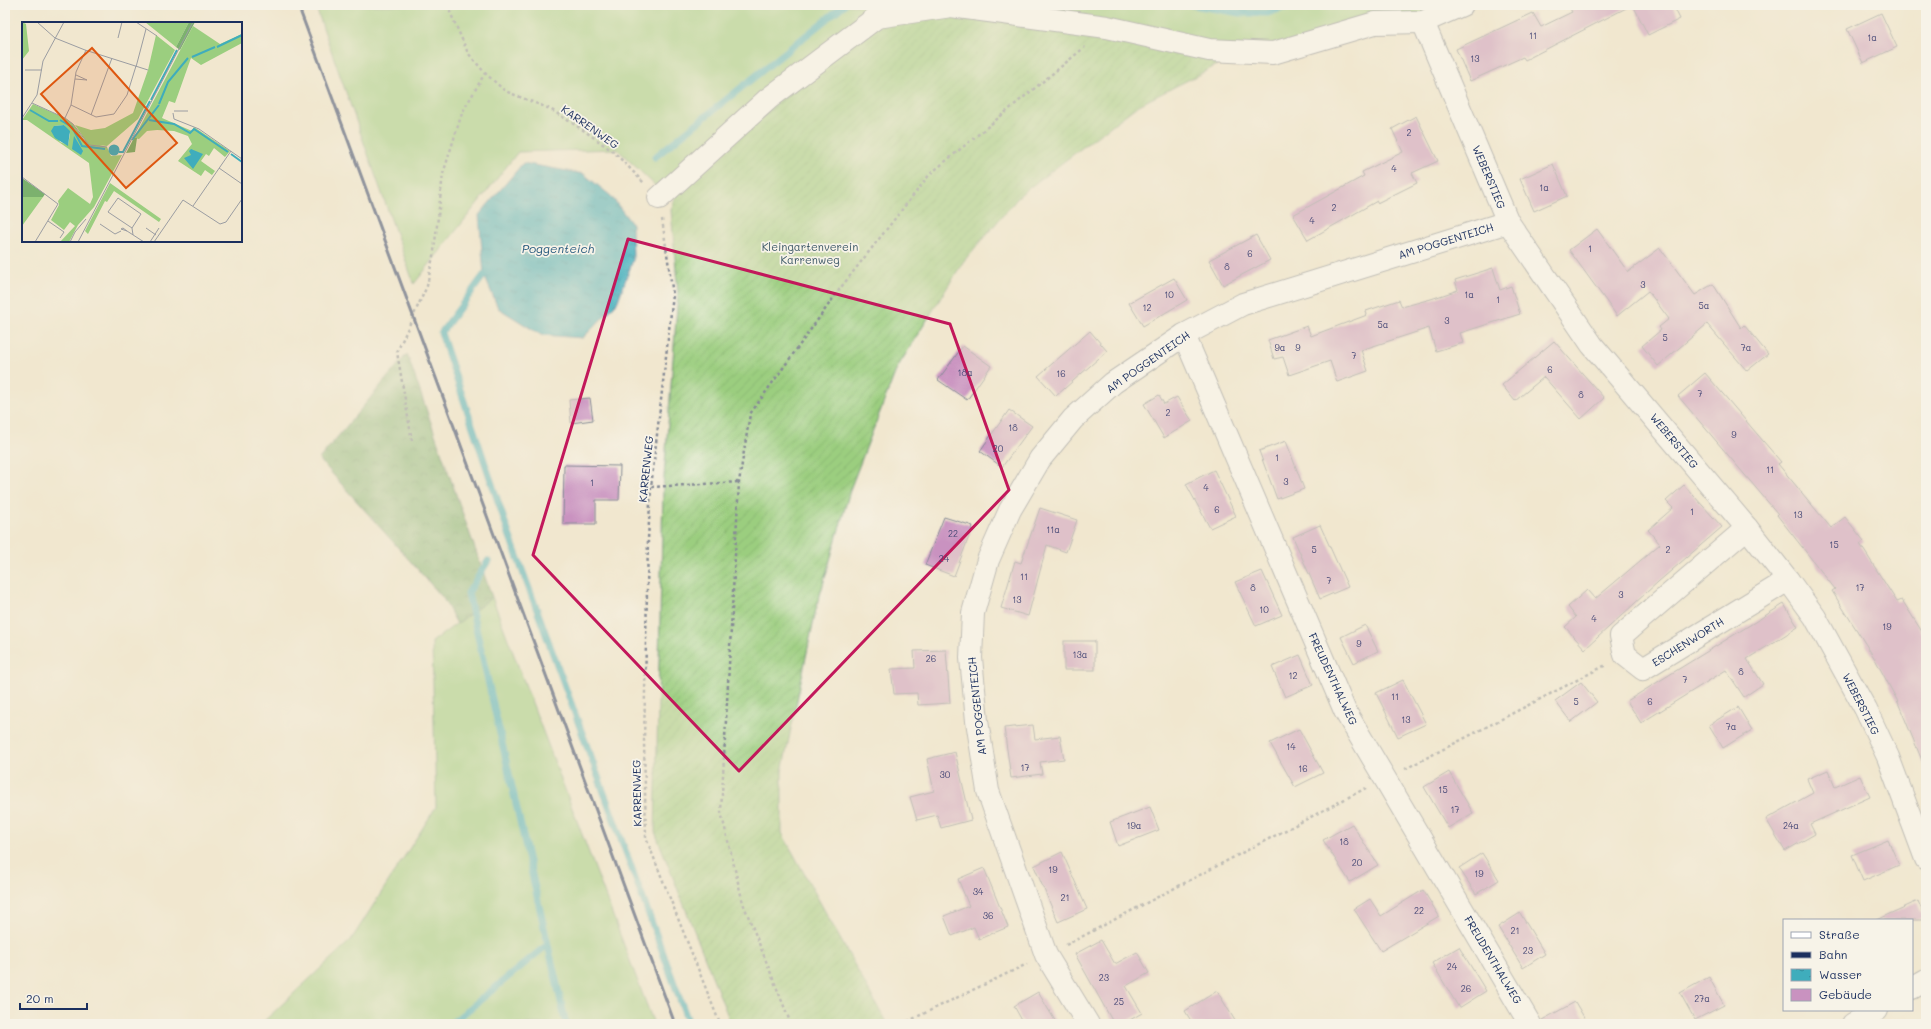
<svg xmlns="http://www.w3.org/2000/svg" width="1931" height="1029" font-family="Mali,sans-serif">
	<style>
		.grass { fill: #9bce7f; stroke: #5b7e6e }
		.forest { fill: url(#forest-crowns); stroke: #4c7066 }
		.garden { fill: url(#garden-furrows); stroke: #5b7e6e }
		.water { fill: url(#water-ripples); stroke: #2d6e8d }
		.lines { fill: none; stroke-linecap: round; stroke-linejoin: round }
		.stream { stroke: #3fadbc; stroke-width: 7 }
		.building { fill: #c992c0 }
		.minor-casing { stroke: #868b96; stroke-width: 24 }
		.path { stroke: #868b96; stroke-width: 2.5; stroke-dasharray: 3 3; stroke-linecap: butt }
		.minor { stroke: #fff; stroke-width: 22 }
		.rail { stroke: #1b2f5e; stroke-width: 3 }
		.marked { fill: none; stroke: #c2185b; stroke-width: 3; stroke-linejoin: round }
		.labels { text-anchor: middle; stroke-width: 3.5; stroke-linejoin: round; paint-order: stroke }
		.number-label { font-size: 9px; fill: #464876 }
		.street-label { font-size: 11px; fill: #1b2f5e; stroke: #f7f3e8 }
		.park-label { font-size: 11px; fill: #3b5766; stroke: #f7f3e8 }
		.water-label { font-size: 12px; font-style: italic; fill: #285b7f; stroke: #f7f3e8 }
		.inset-river { fill: none; stroke: #3fadbc; stroke-width: 2 }
		.inset-road { fill: none; stroke: #9b9da2; stroke-width: 1 }
		.view { fill: #de5710; fill-opacity: 0.15; stroke: #de5710; stroke-width: 2 }
		.inset-edge { fill: none; stroke: #1b2f5e; stroke-width: 2 }
	</style>
	<defs>
		<pattern id="forest-crowns" width="20" height="18" patternUnits="userSpaceOnUse"><rect width="20" height="18" fill="#7cb16e"/><path d="M2 6a3 3 0 1 1 6 0M12 15a3 3 0 1 1 6 0" fill="none" stroke="#65905e"/></pattern>
		<pattern id="garden-furrows" width="10" height="10" patternUnits="userSpaceOnUse"><rect width="10" height="10" fill="#9bce7f"/><path d="M-1 1l2-2M0 10L10 0M9 11l2-2" fill="none" stroke="#85b170"/></pattern>
		<pattern id="water-ripples" width="26" height="14" patternUnits="userSpaceOnUse"><rect width="26" height="14" fill="#3fadbc"/><path d="M2 4q2-2 4 0t4 0M15 11q2-2 4 0t4 0" fill="none" stroke="#348d9c"/></pattern>
	</defs>
	<rect width="100%" height="100%" fill="#f7f3e8"/>
	<filter id="ink" filterUnits="userSpaceOnUse"><feTurbulence type="fractalNoise" baseFrequency=".025" numOctaves="2"/><feDisplacementMap in="SourceGraphic" scale="8" xChannelSelector="R" yChannelSelector="G"/><feConvolveMatrix kernelMatrix="1 2 1 2 8 2 1 2 1" color-interpolation-filters="sRGB"/></filter>
	<filter id="wash" filterUnits="userSpaceOnUse"><feTurbulence type="fractalNoise" baseFrequency=".012" numOctaves="4" result="noise"/><feDisplacementMap in="SourceGraphic" scale="16" xChannelSelector="R" yChannelSelector="G"/><feGaussianBlur stdDeviation="0.9" result="paint"/><feColorMatrix in="noise" values="0 0 0 0 0 0 0 0 0 0 0 0 0 0 0 0 0 1.4 0 .05"/><feComposite in="paint" operator="in"/></filter>
	<g filter="url(#wash)">
		<rect width="100%" height="100%" fill="#f1e7cf"/>
		<!-- grass -->
		<g class="grass">
			<polygon points="315,5 1460,5 1233,57 663,193 617,149 518,152 414,284"/>
			<polygon points="492,597 654,1024 261,1024 351,940 436,807 432,642"/>
		</g>
		<!-- forest -->
		<polygon class="forest" points="407,354 492,597 457,624 443,598 319,459"/>
		<!-- garden -->
		<polygon class="garden" points="951,6 1233,57 1137,106 1021,194 963,262 897,368 851,487 816,609 782,772 782,833 887,1024 731,1024 655,832 663,490 678,293 671,210 678,190 878,18"/>
		<!-- water -->
		<polygon class="water" points="523,163 584,174 611,196 632,224 633,260 617,303 583,338 541,335 498,308 484,275 479,215"/>
		<g class="lines">
			<!-- stream -->
			<g class="stream">
				<polyline points="1193,5 1240,13 1268,13 1291,5"/>
				<polyline points="655,157 844,5"/>
				<polyline points="484,275 441,333 509,534 689,1024"/>
				<polyline points="488,561 468,593 566,1024"/>
				<polyline points="451,1024 547,945"/>
			</g>
		</g>
		<g id="blocks">
			<!-- building -->
			<g class="building">
				<polygon points="1568,5 1632,5 1525,60 1523,57 1470,81 1456,49 1533,13 1541,27 1572,12"/>
				<polygon points="1633,5 1673,5 1680,19 1648,35"/>
				<polygon points="1881,13 1897,47 1863,63 1847,29"/>
				<polygon points="1416,116 1438,161 1412,173 1417,183 1377,203 1377,201 1308,240 1293,215 1364,176 1362,172 1403,152 1392,129"/>
				<polygon points="1553,164 1567,196 1534,211 1520,179"/>
				<polygon points="1597,229 1628,272 1660,248 1695,295 1713,284 1741,328 1744,325 1768,354 1747,371 1707,324 1658,366 1642,346 1661,330 1659,327 1669,319 1648,291 1617,316 1569,250"/>
				<polygon points="1256,235 1270,260 1223,285 1209,260"/>
				<polygon points="1493,268 1500,290 1511,286 1520,314 1460,333 1463,343 1436,351 1429,328 1361,350 1368,371 1337,382 1330,361 1289,375 1283,357 1274,359 1268,340 1307,326 1311,336 1367,315 1366,311 1399,300 1402,307 1431,299 1458,290 1455,280"/>
				<polygon points="1174,278 1187,300 1143,326 1129,303"/>
				<polygon points="1090,331 1107,351 1056,396 1038,376"/>
				<polygon points="1554,341 1604,398 1581,419 1544,377 1515,401 1502,385"/>
				<polygon points="963,346 991,366 967,400 938,380"/>
				<polygon points="1705,373 1781,462 1778,464 1831,528 1845,517 1864,541 1860,544 1897,602 1902,600 1926,638 1926,770 1897,700 1875,659 1832,591 1835,589 1777,515 1778,514 1678,396"/>
				<polygon points="1159,395 1164,404 1177,397 1192,421 1164,438 1144,404"/>
				<polygon points="590,398 593,420 571,423 569,400"/>
				<polygon points="1009,410 1032,426 1002,467 980,451"/>
				<polygon points="1286,441 1304,489 1277,499 1259,451"/>
				<polygon points="564,465 620,466 619,500 596,500 596,524 563,524"/>
				<polygon points="1214,470 1236,516 1210,528 1186,484"/>
				<polygon points="1684,485 1722,527 1658,582 1585,649 1565,627 1576,617 1568,607 1587,590 1595,599 1660,544 1648,530 1673,508 1666,501"/>
				<polygon points="1040,508 1077,520 1066,552 1047,545 1028,616 1001,608 1015,561 1021,563"/>
				<polygon points="944,517 973,526 954,576 925,565"/>
				<polygon points="1320,525 1348,587 1320,599 1293,537"/>
				<polygon points="1262,571 1282,615 1256,626 1235,582"/>
				<polygon points="1784,604 1798,627 1747,659 1763,684 1744,697 1726,670 1641,723 1627,701"/>
				<polygon points="1365,625 1378,651 1354,663 1341,637"/>
				<rect x="1064" y="641" width="31" height="29"/>
				<polygon points="946,650 950,703 918,705 917,693 894,694 891,669 915,668 914,651"/>
				<polygon points="1300,655 1313,685 1285,697 1272,667"/>
				<polygon points="1403,680 1426,724 1398,737 1376,693"/>
				<polygon points="1581,682 1597,702 1571,722 1555,701"/>
				<polygon points="1738,707 1752,730 1723,748 1709,725"/>
				<polygon points="1033,725 1035,739 1060,736 1064,759 1040,762 1042,774 1011,778 1004,728"/>
				<polygon points="1299,729 1323,773 1295,787 1270,743"/>
				<polygon points="955,752 971,820 941,828 937,815 917,820 910,797 934,791 927,759"/>
				<polygon points="1828,770 1835,787 1860,776 1870,797 1810,824 1815,834 1785,851 1766,819 1813,793 1807,779"/>
				<polygon points="1449,772 1473,813 1448,828 1424,787"/>
				<polygon points="1150,807 1159,830 1118,846 1110,822"/>
				<polygon points="1352,824 1378,865 1350,882 1323,840"/>
				<polygon points="1888,840 1899,865 1863,881 1852,855"/>
				<polygon points="1062,852 1087,909 1058,922 1034,866"/>
				<polygon points="1482,853 1499,880 1476,894 1459,868"/>
				<polygon points="984,868 1008,927 979,939 974,927 952,936 944,916 969,906 958,879"/>
				<polygon points="1423,890 1439,916 1381,951 1354,909 1370,899 1381,916"/>
				<polygon points="1918,901 1926,920 1876,920"/>
				<polygon points="1520,913 1545,954 1523,968 1498,927"/>
				<polygon points="1101,940 1115,964 1137,952 1149,973 1126,986 1142,1013 1123,1024 1114,1024 1075,954"/>
				<polygon points="1459,947 1486,991 1459,1008 1432,963"/>
				<polygon points="1709,977 1724,1005 1695,1020 1680,993"/>
				<polygon points="1217,991 1237,1024 1193,1024 1185,1011"/>
				<polygon points="1038,992 1057,1024 1024,1024 1014,1006"/>
				<polygon points="1575,1002 1588,1024 1542,1024 1542,1020"/>
			</g>
		</g>
	</g>
	<g filter="url(#ink)">
		<use href="#blocks" fill-opacity="0" stroke="#868b96" stroke-width="1"/>
		<g class="lines">
			<defs>
				<g id="minor">
					<polyline points="1423,22 1508,222 1592,345 1747,528 1788,580 1815,617 1866,710 1888,757 1926,859"/>
					<polyline points="659,198 768,99 877,17 951,6 1107,27 1209,50 1273,53 1375,23 1423,22 1462,5"/>
					<polyline points="1184,335 1345,711 1530,1024"/>
					<polyline points="1747,528 1621,636 1625,655 1643,669 1788,580"/>
					<polyline points="1912,988 1926,980"/>
					<polyline points="1088,1024 1046,955 988,791 977,721 971,658 973,613 988,560 1010,510 1040,459 1073,419 1113,383 1184,335 1243,304 1508,222"/>
					<polyline points="1853,1024 1877,1010"/>
				</g>
			</defs>
			<!-- minor casing -->
			<use href="#minor" class="minor-casing"/>
			<!-- path -->
			<g class="path">
				<polyline points="447,5 468,53 485,73 505,91 550,109 583,130 614,152 644,183"/>
				<polyline points="662,219 673,295 651,487 648,539 644,742 646,838 720,1024"/>
				<polyline points="412,441 397,352 427,286 434,251 443,174 462,113 485,73"/>
				<polyline points="651,487 739,482"/>
				<polyline points="1405,769 1606,665"/>
				<polyline points="1066,945 1366,788"/>
				<polyline points="791,1024 743,903 721,812 739,482 750,414 842,286 930,174 1085,47"/>
				<polyline points="902,1024 1027,964"/>
			</g>
			<!-- minor -->
			<use href="#minor" class="minor"/>
			<!-- rail -->
			<polyline class="rail" points="298,5 675,1024"/>
		</g>
	</g>
	<!-- marked area -->
	<path d="M0 0H1931V1029H0ZM628 239 950 324 1009 490 739 771 533 555Z" fill="#f1e7cf" fill-opacity=".55" fill-rule="evenodd"/>
	<path class="marked" d="M628 239 950 324 1009 490 739 771 533 555Z"/>
	<g class="labels">
		<!-- number labels -->
		<g class="number-label">
			<text x="1533" y="39">11</text>
			<text x="1872" y="41">1a</text>
			<text x="1475" y="62">13</text>
			<text x="1409" y="136">2</text>
			<text x="1394" y="172">4</text>
			<text x="1544" y="191">1a</text>
			<text x="1334" y="211">2</text>
			<text x="1312" y="224">4</text>
			<text x="1590" y="252">1</text>
			<text x="1250" y="257">6</text>
			<text x="1227" y="270">8</text>
			<text x="1643" y="288">3</text>
			<text x="1169" y="298">10</text>
			<text x="1469" y="298">1a</text>
			<text x="1498" y="303">1</text>
			<text x="1704" y="309">5a</text>
			<text x="1147" y="311">12</text>
			<text x="1447" y="324">3</text>
			<text x="1383" y="328">5a</text>
			<text x="1665" y="341">5</text>
			<text x="1280" y="351">9a</text>
			<text x="1298" y="351">9</text>
			<text x="1746" y="351">7a</text>
			<text x="1354" y="359">7</text>
			<text x="1550" y="373">6</text>
			<text x="965" y="376">18a</text>
			<text x="1061" y="377">16</text>
			<text x="1700" y="397">7</text>
			<text x="1581" y="398">8</text>
			<text x="1168" y="416">2</text>
			<text x="1013" y="431">18</text>
			<text x="1734" y="438">9</text>
			<text x="998" y="452">20</text>
			<text x="1277" y="461">1</text>
			<text x="1770" y="473">11</text>
			<text x="1286" y="485">3</text>
			<text x="592" y="486">1</text>
			<text x="1206" y="491">4</text>
			<text x="1217" y="513">6</text>
			<text x="1692" y="515">1</text>
			<text x="1798" y="518">13</text>
			<text x="1053" y="533">11a</text>
			<text x="953" y="537">22</text>
			<text x="1834" y="548">15</text>
			<text x="1314" y="553">5</text>
			<text x="1668" y="553">2</text>
			<text x="944" y="562">24</text>
			<text x="1024" y="580">11</text>
			<text x="1329" y="584">7</text>
			<text x="1253" y="591">8</text>
			<text x="1860" y="591">17</text>
			<text x="1621" y="598">3</text>
			<text x="1017" y="603">13</text>
			<text x="1264" y="613">10</text>
			<text x="1594" y="622">4</text>
			<text x="1887" y="630">19</text>
			<text x="1359" y="647">9</text>
			<text x="1080" y="658">13a</text>
			<text x="931" y="662">26</text>
			<text x="1741" y="675">8</text>
			<text x="1293" y="679">12</text>
			<text x="1685" y="683">7</text>
			<text x="1395" y="700">11</text>
			<text x="1576" y="705">5</text>
			<text x="1650" y="705">6</text>
			<text x="1406" y="723">13</text>
			<text x="1731" y="730">7a</text>
			<text x="1291" y="750">14</text>
			<text x="1025" y="771">17</text>
			<text x="1303" y="772">16</text>
			<text x="945" y="778">30</text>
			<text x="1443" y="793">15</text>
			<text x="1455" y="813">17</text>
			<text x="1134" y="829">19a</text>
			<text x="1791" y="829">24a</text>
			<text x="1344" y="845">18</text>
			<text x="1357" y="866">20</text>
			<text x="1053" y="873">19</text>
			<text x="1479" y="877">19</text>
			<text x="978" y="895">34</text>
			<text x="1065" y="901">21</text>
			<text x="1419" y="914">22</text>
			<text x="988" y="919">36</text>
			<text x="1515" y="934">21</text>
			<text x="1528" y="954">23</text>
			<text x="1452" y="970">24</text>
			<text x="1104" y="981">23</text>
			<text x="1466" y="992">26</text>
			<text x="1702" y="1002">27a</text>
			<text x="1119" y="1005">25</text>
		</g>
		<!-- street labels -->
		<g class="street-label">
			<text transform="translate(590 127) rotate(35)" y="4">KARRENWEG</text>
			<text transform="translate(1489 177) rotate(67)" y="4">WEBERSTIEG</text>
			<text transform="translate(1446 241) rotate(-17)" y="4">AM POGGENTEICH</text>
			<text transform="translate(1148 362) rotate(-35)" y="4">AM POGGENTEICH</text>
			<text transform="translate(1674 441) rotate(50)" y="4">WEBERSTIEG</text>
			<text transform="translate(646 469) rotate(-84)" y="4">KARRENWEG</text>
			<text transform="translate(1688 642) rotate(-32)" y="4">ESCHENWORTH</text>
			<text transform="translate(1333 679) rotate(65)" y="4">FREUDENTHALWEG</text>
			<text transform="translate(1861 704) rotate(63)" y="4">WEBERSTIEG</text>
			<text transform="translate(977 706) rotate(-96)" y="4">AM POGGENTEICH</text>
			<text transform="translate(637 793) rotate(-91)" y="4">KARRENWEG</text>
			<text transform="translate(1493 960) rotate(59)" y="4">FREUDENTHALWEG</text>
		</g>
		<!-- park labels -->
		<g class="park-label">
			<text x="810" y="251">Kleingartenverein<tspan x="810" dy="13">Karrenweg</tspan></text>
		</g>
		<!-- water labels -->
		<g class="water-label">
			<text x="558" y="253">Poggenteich</text>
		</g>
	</g>
	<!-- overview -->
	<g transform="translate(22 22)">
		<rect width="220" height="220" fill="#f1e7cf"/>
		<path d="M0 0 4 2 7 29 0 38ZM123 0H167L154 25ZM171 4 198 22 220 12V21L179 43 169 36 153 81 147 79 140 96 170 109 172 105 208 129 203 135 192 126 187 134 184 132 179 139 193 149 190 153 183 148 179 154 156 139 170 122 166 114 152 109 135 108 125 109 117 117 112 116ZM11 82 43 96 51 102 63 119 85 125 89 134 100 133 72 185 56 203 47 220H38L53 204 48 200 42 208 29 198 37 183 36 179 46 166 68 182 71 175 67 141 5 98H0ZM42 103 48 112 46 123 38 120 32 104ZM88 161 139 197 137 200 92 169 85 180 83 179 66 212 63 209ZM0 175H21L0 204Z" fill="#9bce7f" fill-rule="evenodd"/>
		<path d="M167 0H173L158 28 154 25ZM112 116H115L113 130 104 131ZM0 156 23 172 21 175H0Z" fill="#7cb16e"/>
		<path d="M134 13 153 28 116 97 85 124 66 122 53 103 69 108 83 106 111 91 126 48Z" fill="#9bce7f"/>
		<path d="M42 103 48 109 46 124 33 116 29 109 32 104ZM52 114 61 129 59 133 50 127ZM86.5 128a5.5 5.5 0 1 1 11 0a5.5 5.5 0 1 1-11 0ZM169 127 181 132 171 147 162 136 169 133 167 129Z" fill="#3fadbc"/>
		<path class="inset-river" d="M195 25 220 13M170 35 193 25M129 78 155 28M137 82 146 60 166 36M8 88 27 99H36M38 98 50 105 60 124 83 127M127 98 152 102 168 111 172 107 206 130M110 118 137 83M97 130H101L128 79M209 132 220 140"/>
		<path class="inset-road" d="M15 0 33 16 63 28 126 48M114 0 135 14M96 16 100 0M114 45 124 7M3 48H20M53 57 65 58 54 53M10 81 43 96 51 102 67 123 85 125M49 83 74 95 92 92 105 73 114 44M152 89H166M151 91 152 97 177 107 220 137M69 93 90 36M0 96 15 73 21 39 42 0M43 96 49 83 54 50 64 28M197 146 220 162M0 155 36 182 13 220M171 184 209 129M26 199 42 210 38 216M78 202 93 212 99 209M110 206 119 192 96 176 86 190 110 206 111 213M124 206 134 213M105 209 99 207 101 206 105 209 122 220M48 220 53 210 64 197M56 220 171 0M128 220 137 206M132 220 161 178 198 202 204 200 220 177"/>
		<path class="view" d="M70 26 155 121 104 166 19 72Z"/>
		<rect width="220" height="220" class="inset-edge"/>
	</g>
	<!-- margin -->
	<rect width="1931" height="1029" fill="none" stroke="#f7f3e8" stroke-width="20"/>
	<!-- legend -->
	<rect x="1783" y="919" width="130" height="92" fill="#f7f3e8" stroke="#9fa5b1"/>
	<rect x="1791" y="932" width="20" height="6" fill="#ffffff" stroke="#9fa5b1"/>
	<text x="1819" y="939" font-size="12" fill="#1b2f5e">Straße</text>
	<rect x="1791" y="952" width="20" height="6" fill="#1b2f5e" stroke="#9fa5b1"/>
	<text x="1819" y="959" font-size="12" fill="#1b2f5e">Bahn</text>
	<rect x="1791" y="969" width="20" height="12" fill="url(#water-ripples)" stroke="#9fa5b1"/>
	<text x="1819" y="979" font-size="12" fill="#1b2f5e">Wasser</text>
	<rect x="1791" y="989" width="20" height="12" fill="#c992c0" stroke="#9fa5b1"/>
	<text x="1819" y="999" font-size="12" fill="#1b2f5e">Gebäude</text>
	<!-- scale -->
	<path d="M20 1003v6h67v-6" fill="none" stroke="#1b2f5e" stroke-width="2"/>
	<text x="26" y="1003" font-size="12" fill="#1b2f5e" stroke="#f7f3e8" stroke-width="3" paint-order="stroke">20 m</text>
</svg>
